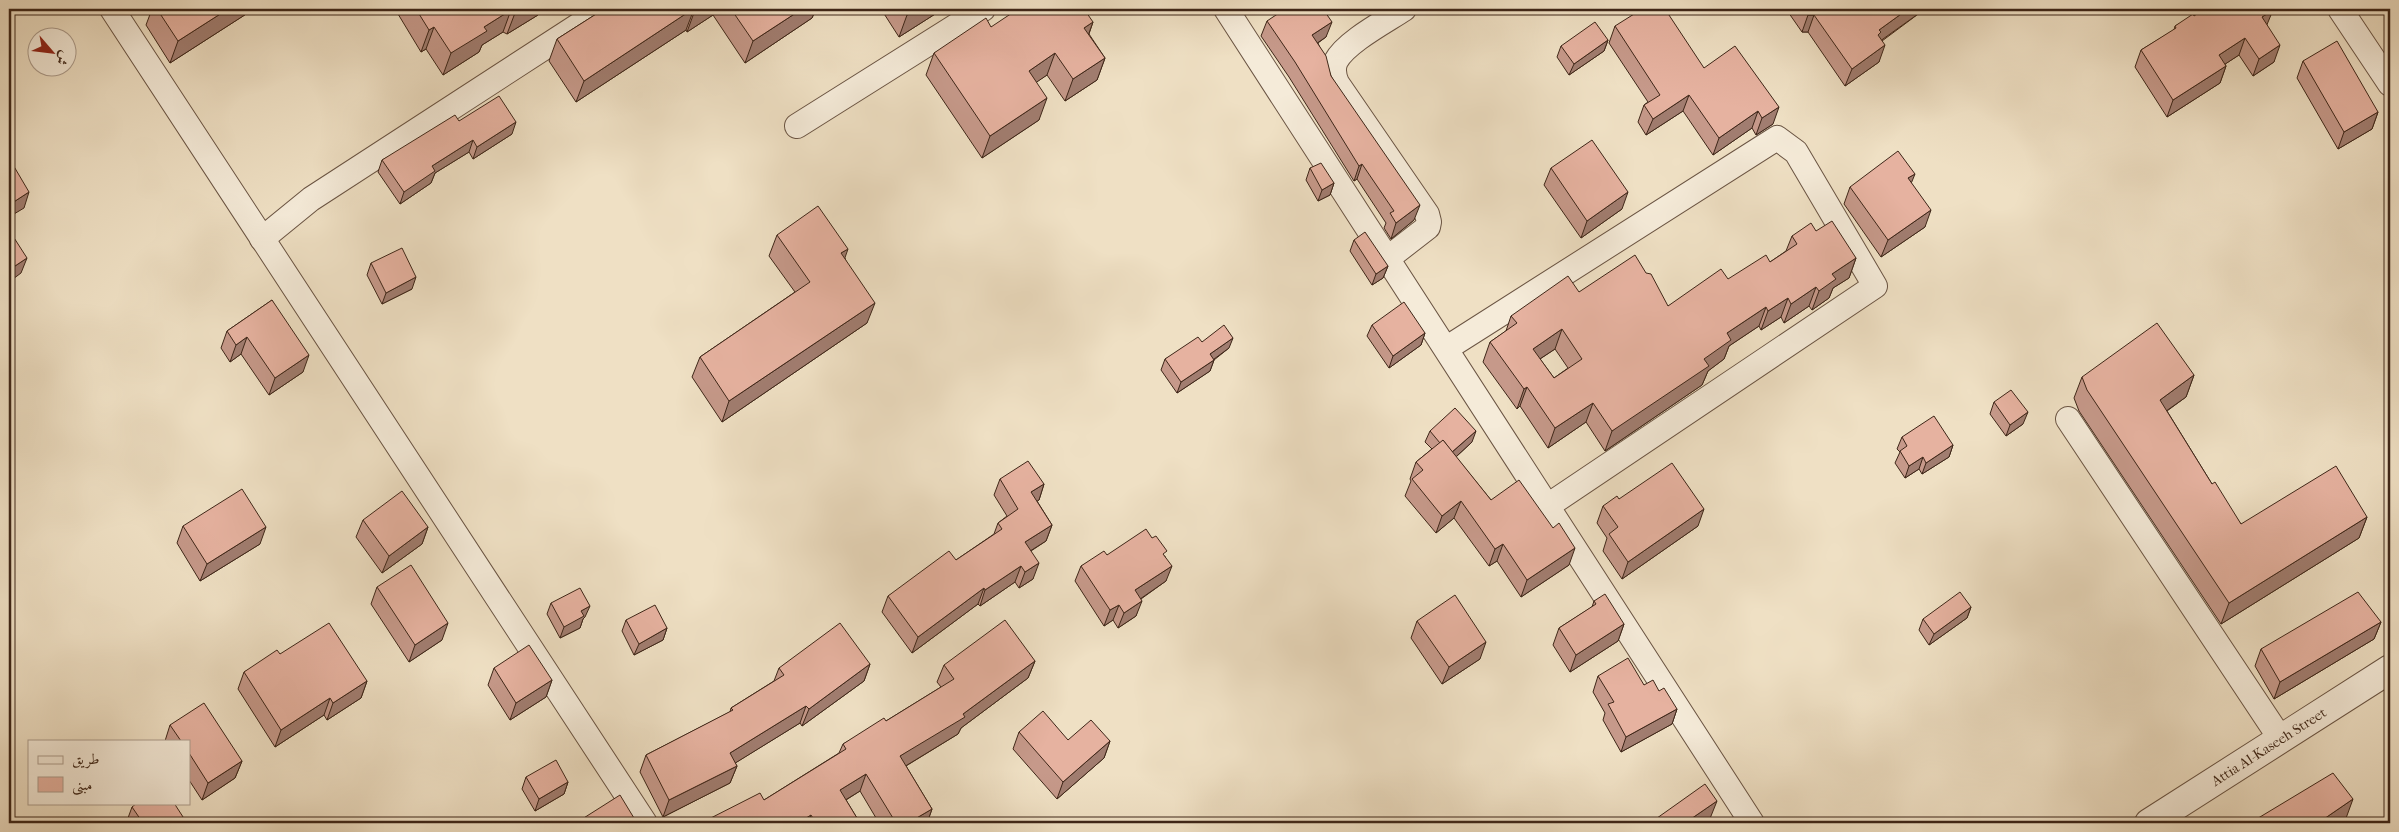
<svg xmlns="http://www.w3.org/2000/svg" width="2399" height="832" font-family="'IM FELL French Canon',Amiri,serif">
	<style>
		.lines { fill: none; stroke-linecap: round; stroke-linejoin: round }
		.minor-casing { stroke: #6a5443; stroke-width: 26 }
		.tertiary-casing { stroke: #6a5443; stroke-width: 30 }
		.minor { stroke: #f5ebd9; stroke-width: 24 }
		.tertiary { stroke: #f5ebd9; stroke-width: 28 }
		.wall { fill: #c6998a; stroke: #3e2618; fill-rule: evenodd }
		.shaded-wall { fill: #a17d70; stroke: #3e2618 }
		.building { fill: #e6b2a0; stroke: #3e2618; fill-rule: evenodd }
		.labels { text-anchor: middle; stroke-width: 5; stroke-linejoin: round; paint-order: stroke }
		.street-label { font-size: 14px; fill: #3e2618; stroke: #f5ebd9 }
	</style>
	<rect width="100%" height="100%" fill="#efe0c4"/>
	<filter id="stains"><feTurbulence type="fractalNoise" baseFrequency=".004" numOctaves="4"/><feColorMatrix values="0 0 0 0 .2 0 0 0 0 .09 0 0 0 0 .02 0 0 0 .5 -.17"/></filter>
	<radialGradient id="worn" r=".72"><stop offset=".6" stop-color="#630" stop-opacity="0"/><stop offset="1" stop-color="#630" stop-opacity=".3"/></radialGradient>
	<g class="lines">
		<defs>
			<g id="minor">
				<polyline points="112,9 645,823"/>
				<polyline points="1226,9 1752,823"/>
				<polyline points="2340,9 2390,84"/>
				<polyline points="797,126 983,9"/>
				<polyline points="262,239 311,199 596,14"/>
				<path d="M1388 258 1428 227 1429 222 1427 214 1337 83C1334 76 1332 69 1336 61 1346 42 1386 21 1404 9"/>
				<polyline points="1447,348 1777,138 1796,152 1875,286 1549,505"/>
				<polyline points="2068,419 2280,738"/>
			</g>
			<g id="tertiary">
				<path id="s1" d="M2149 823 2390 669"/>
			</g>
		</defs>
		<!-- minor casing -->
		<use href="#minor" class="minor-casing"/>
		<!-- tertiary casing -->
		<use href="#tertiary" class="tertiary-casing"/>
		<!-- minor -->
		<use href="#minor" class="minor"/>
		<!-- tertiary -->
		<use href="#tertiary" class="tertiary"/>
	</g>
	<!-- wall -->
	<g class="wall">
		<polygon points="152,9 254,9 170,63 146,25"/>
		<polygon points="395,9 540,9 538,15 507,34 503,32 482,45 479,52 443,75 426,49 421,52"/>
		<polygon points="604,9 816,9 812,18 745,63 713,15 687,32 686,30 576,102 549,61 557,39"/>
		<polygon points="881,9 943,9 899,37"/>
		<polygon points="1786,9 1925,9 1882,41 1879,62 1845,86 1808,32 1802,32"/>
		<polygon points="1327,15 1326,37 1318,43 1331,76 1414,220 1391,239 1384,228 1386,223 1357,179 1354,181 1289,77 1261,36 1267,21"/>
		<polygon points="2194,16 2267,25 2274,62 2253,76 2239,55 2225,64 2226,66 2220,83 2167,117 2135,67 2141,50 2174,30 2175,26"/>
		<polygon points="1093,22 1089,34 1105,58 1097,80 1065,101 1047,75 1036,82 1039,120 982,158 926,75 934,53 991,27"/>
		<polygon points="1615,26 1704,68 1773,124 1756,135 1752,128 1713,155 1683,111 1646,135 1638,122 1644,105 1648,102 1609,43"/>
		<polygon points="1608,40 1604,51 1569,75 1557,57 1561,46"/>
		<polygon points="2303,61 2378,112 2372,129 2338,149 2297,78"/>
		<polygon points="459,121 512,134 473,159 469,152 435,173 431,183 400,204 378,172 382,160"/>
		<polygon points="1310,168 1334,183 1330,195 1318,201 1306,180"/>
		<polygon points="1551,168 1622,209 1581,238 1544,185"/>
		<polygon points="1911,182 1925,227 1881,257 1844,204 1850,187"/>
		<path d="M1816 231 1856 258 1849 278 1833 288 1829 298 1812 310 1809 306 1784 323 1781 317 1761 330 1759 326 1729 346 1724 359 1708 371 1702 385 1605 451 1586 422 1548 448 1520 406 1517 409 1483 362 1490 342 1506 331 1511 316 1579 292 1668 306 1770 262 1786 251 1792 236ZM1555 349 1568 368 1554 378 1540 359Z"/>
		<polygon points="777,235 845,258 867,323 722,422 692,377 700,357 795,292 769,256"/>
		<polygon points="1354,240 1388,266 1383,278 1372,285 1350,251"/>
		<polygon points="371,263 412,289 382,304 367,275"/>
		<polygon points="272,300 303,372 269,395 241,354 230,362 221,348 227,331"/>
		<polygon points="1372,325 1425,333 1421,345 1389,368 1367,336"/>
		<polygon points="1202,342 1229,348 1214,360 1210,371 1177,393 1161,370 1165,359"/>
		<polygon points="2194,375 2186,397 2167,411 2212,484 2241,524 2367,517 2359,538 2221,624 2079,411 2074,398 2082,377"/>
		<polygon points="1994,402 2023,424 2006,436 1990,414"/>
		<polygon points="1430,431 1472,442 1456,457 1491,500 1569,565 1521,597 1497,561 1489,566 1454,518 1436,533 1405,496 1411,481 1410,479 1416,462 1432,449 1425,442"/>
		<polygon points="1902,437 1953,445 1949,457 1922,474 1919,469 1905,478 1895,463 1900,452 1897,449"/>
		<polygon points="1000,479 1044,484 1039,500 1037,501 1052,525 1046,541 1031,551 1033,579 1019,588 1015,582 980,606 978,604 912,653 882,612 888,596 956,560 994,534 998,523 1007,516 994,495"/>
		<polygon points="1619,499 1698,526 1622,579 1603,551 1607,538 1597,523 1603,506"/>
		<polygon points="363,520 428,527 422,544 382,573 356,537"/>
		<polygon points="183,526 260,544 200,581 177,543"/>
		<polygon points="1107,555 1165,556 1166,581 1141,599 1136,616 1118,628 1113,620 1104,626 1075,581 1081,566"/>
		<polygon points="377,587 442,640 409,662 371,604"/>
		<polygon points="1594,601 1624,624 1618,641 1570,672 1553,645 1559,628 1592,607"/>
		<polygon points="551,603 585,617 583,619 580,628 560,638 547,614"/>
		<polygon points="1971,607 1967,618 1929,645 1919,630 1923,619"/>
		<polygon points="626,620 667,628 663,640 634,655 622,631"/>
		<polygon points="1417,621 1480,659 1442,684 1411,638"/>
		<polygon points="2381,622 2374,639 2274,699 2255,666 2261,649"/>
		<polygon points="280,654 367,681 361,698 327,720 324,715 275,747 238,689 244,672"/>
		<polygon points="1035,661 1028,678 961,728 958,734 906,766 932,809 927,823 879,823 860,791 846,800 860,823 701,823 764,800 839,753 843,744 886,721 941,687 937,682 944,665"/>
		<polygon points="870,664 864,681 802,726 800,723 735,763 737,766 730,783 663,817 640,772 646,755 730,712 731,708 774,681 779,668"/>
		<polygon points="494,668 552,680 546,697 510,720 488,685"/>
		<polygon points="1598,676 1644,685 1659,691 1677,709 1672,724 1621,752 1603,720 1605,713 1593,692"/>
		<polygon points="170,725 242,761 235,778 202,800 189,780 189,741 165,741"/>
		<polygon points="1019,732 1068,740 1110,741 1104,758 1057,799 1013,749"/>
		<polygon points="526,777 568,782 564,794 535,811 522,789"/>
		<polygon points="132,807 184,823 131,823 128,818"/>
	</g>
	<!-- shaded-wall -->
	<g class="shaded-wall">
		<polygon points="228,9 254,9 170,63 178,41"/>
		<polygon points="521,9 540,9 538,15 507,34 515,13"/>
		<polygon points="693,9 694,9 686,30 576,102 584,81"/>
		<polygon points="697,9 715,9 713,15 687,32 695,10"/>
		<polygon points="802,9 816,9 812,18 745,63 753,41"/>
		<polygon points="917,9 943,9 899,37 907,15"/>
		<polygon points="1322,9 1336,9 1317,22"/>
		<polygon points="1908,9 1925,9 1876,44 1872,51 1879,30"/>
		<polygon points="511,10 503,32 482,45 479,52 443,75 451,53 484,27"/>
		<polygon points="2273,10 2266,27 2262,17"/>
		<polygon points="1808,15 1814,15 1808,32 1802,32"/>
		<polygon points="1093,22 1085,44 1084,28"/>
		<polygon points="1332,22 1326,37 1307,50 1312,35"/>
		<polygon points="434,27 426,49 421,52 429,30"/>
		<polygon points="2245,38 2239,55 2213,72 2219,55"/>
		<polygon points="1608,40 1604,51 1569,75 1574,64"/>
		<polygon points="1885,45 1879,62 1845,86 1852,69"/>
		<polygon points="2280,45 2274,62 2253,76 2259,59"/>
		<polygon points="1055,53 1047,75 1021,93 1029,71"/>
		<polygon points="1105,58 1097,80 1065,101 1073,79"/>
		<polygon points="2226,66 2220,83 2167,117 2173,100"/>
		<polygon points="1689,95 1683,111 1646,135 1653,119"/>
		<polygon points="1047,98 1039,120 982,158 990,136"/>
		<polygon points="1779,107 1773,124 1756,135 1762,118"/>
		<polygon points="1758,111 1752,128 1713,155 1719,138"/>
		<polygon points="2378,112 2372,129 2338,149 2344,132"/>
		<polygon points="516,122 512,134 473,159 477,147"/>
		<polygon points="473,140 469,152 435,173 431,183 400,204 404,192 432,166"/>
		<polygon points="1362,164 1357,179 1354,181 1359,166"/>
		<polygon points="1915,174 1908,191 1908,178"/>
		<polygon points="1334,183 1330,195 1318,201 1322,190"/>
		<polygon points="29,192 24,208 9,217 9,205"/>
		<polygon points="1628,192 1622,209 1581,238 1587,221"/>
		<polygon points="1420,205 1414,220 1391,239 1396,223"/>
		<polygon points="1931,210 1925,227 1881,257 1888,240"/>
		<polygon points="848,249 841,269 841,253"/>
		<polygon points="27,258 21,273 9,282 9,270"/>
		<polygon points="1856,258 1849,278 1833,288 1829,298 1812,310 1819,291 1832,274"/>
		<polygon points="1388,266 1383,278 1372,285 1376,274"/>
		<polygon points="416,277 412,289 382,304 386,293"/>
		<polygon points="1816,287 1809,306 1784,323 1791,304"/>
		<polygon points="1788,298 1781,317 1761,330 1768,311"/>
		<polygon points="875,303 867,323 722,422 729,401"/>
		<polygon points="1766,307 1759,326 1729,346 1724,359 1708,371 1702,385 1605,451 1612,431 1704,359 1727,333"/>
		<polygon points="1562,329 1555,349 1526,368 1533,349"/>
		<polygon points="1425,333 1421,345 1389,368 1393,356"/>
		<polygon points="247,337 241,354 230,362 236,345"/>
		<polygon points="1233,338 1229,348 1206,365 1210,354"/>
		<polygon points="309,355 303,372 269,395 275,378"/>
		<polygon points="1214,360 1210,371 1177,393 1181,382"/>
		<polygon points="2194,375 2186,397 2152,421 2160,400"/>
		<polygon points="1527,387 1520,406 1517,409 1524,389"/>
		<polygon points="1593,403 1586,422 1548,448 1555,428"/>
		<polygon points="2028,412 2023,424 2006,436 2010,425"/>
		<polygon points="1476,431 1472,442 1446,466 1450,454"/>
		<polygon points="1953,445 1949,457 1922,474 1926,463"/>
		<polygon points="1923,457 1919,469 1905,478 1909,466"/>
		<polygon points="1044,484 1039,500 1026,508 1031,492"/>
		<polygon points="1461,501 1454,518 1436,533 1442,516"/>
		<polygon points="1704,509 1698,526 1622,579 1628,562"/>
		<polygon points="2367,517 2359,538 2221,624 2229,603"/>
		<polygon points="1052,525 1046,541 1019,558 1025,542"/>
		<polygon points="266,527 260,544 200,581 207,564"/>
		<polygon points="428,527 422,544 382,573 389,556"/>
		<polygon points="1503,544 1497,561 1489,566 1495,549"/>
		<polygon points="1575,548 1569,565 1521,597 1527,580"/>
		<polygon points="1039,563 1033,579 1019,588 1025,572"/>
		<polygon points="1021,566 1015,582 980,606 985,590"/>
		<polygon points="1172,566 1166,581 1130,606 1135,590"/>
		<polygon points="984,588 978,604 912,653 918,637"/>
		<polygon points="1142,601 1136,616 1118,628 1124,613"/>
		<polygon points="1119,605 1113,620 1104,626 1110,610"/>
		<polygon points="590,606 585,617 583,619 580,628 560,638 564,627 581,611"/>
		<polygon points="1971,607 1967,618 1929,645 1934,634"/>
		<polygon points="2381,622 2374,639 2274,699 2280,682"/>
		<polygon points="448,623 442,640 409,662 415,645"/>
		<polygon points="1624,624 1618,641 1570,672 1576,655"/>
		<polygon points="667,628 663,640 634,655 639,644"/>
		<polygon points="1486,642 1480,659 1442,684 1449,667"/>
		<polygon points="1035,661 1028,678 961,728 958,734 894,773 900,756 963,714"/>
		<polygon points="870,664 864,681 802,726 809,709"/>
		<polygon points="552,680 546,697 510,720 516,703"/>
		<polygon points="367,681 361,698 327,720 333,703"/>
		<polygon points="330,698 324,715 275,747 281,730"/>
		<polygon points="806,706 800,723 724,770 730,753"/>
		<polygon points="1677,709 1672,724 1621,752 1626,737"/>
		<polygon points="1110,741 1104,758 1057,799 1063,782"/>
		<polygon points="242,761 235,778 202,800 208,783"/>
		<polygon points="737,766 730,783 663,817 669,800"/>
		<polygon points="866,774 860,791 834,807 840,790"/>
		<polygon points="568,782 564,794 535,811 539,799"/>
		<polygon points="2353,799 2345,821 2343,823 2318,823"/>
		<polygon points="1717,801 1709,821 1707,823 1685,823"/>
		<polygon points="932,809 927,823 908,823"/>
		<polygon points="811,815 808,823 798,823"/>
	</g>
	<!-- building -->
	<g class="building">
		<polygon points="157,9 228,9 178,41"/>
		<polygon points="416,9 521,9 515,13 511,10 484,27 487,31 451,53 434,27 429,30"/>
		<polygon points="604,9 693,9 584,81 557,39"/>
		<polygon points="731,9 802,9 753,41"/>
		<polygon points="903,9 917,9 907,15"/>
		<polygon points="1018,9 1084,9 1093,22 1084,28 1105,58 1073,79 1055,53 1029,71 1047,98 990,136 934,53 986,18 991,27"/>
		<polygon points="1285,9 1323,9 1332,22 1312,35 1326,56 1331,76 1420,205 1396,223 1390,213 1394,211 1362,164 1359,166 1295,62 1267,21"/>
		<polygon points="1642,9 1665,9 1704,68 1735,46 1779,107 1762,118 1758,111 1719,138 1689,95 1653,119 1644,105 1660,95 1615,26"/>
		<polygon points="1804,9 1908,9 1879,30 1881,32 1878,35 1885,45 1852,69 1814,15 1808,15"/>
		<polygon points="2204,9 2272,9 2273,10 2262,17 2280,45 2259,59 2245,38 2219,55 2226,66 2173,100 2141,50 2176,28 2175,26 2193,14 2194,16"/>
		<polygon points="1595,22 1608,40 1574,64 1561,46"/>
		<polygon points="2337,41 2378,112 2344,132 2303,61"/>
		<polygon points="499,96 516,122 477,147 473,140 432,166 435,171 404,192 382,160 455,115 459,121"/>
		<polygon points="1592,140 1628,192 1587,221 1551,168"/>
		<polygon points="1898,151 1915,174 1908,178 1931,210 1888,240 1850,187"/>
		<polygon points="9,158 29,192 9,205"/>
		<polygon points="1321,163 1334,183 1322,190 1310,168"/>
		<polygon points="818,206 848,249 841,253 875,303 729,401 700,357 810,282 777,235"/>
		<path d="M1832 221 1856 258 1832 274 1836 279 1819 291 1816 287 1791 304 1788 298 1768 311 1766 307 1727 333 1731 340 1704 359 1709 366 1612 431 1593 403 1555 428 1527 387 1524 389 1490 342 1517 323 1511 316 1568 276 1579 292 1635 255 1646 273 1651 274 1668 306 1721 269 1728 279 1766 255 1770 262 1797 244 1792 236 1811 223 1816 231ZM1562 329 1582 359 1554 378 1533 349Z"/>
		<polygon points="9,230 27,258 9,270"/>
		<polygon points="1365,232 1388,266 1376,274 1354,240"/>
		<polygon points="402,248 416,277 386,293 371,263"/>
		<polygon points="272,300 309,355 275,378 247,337 236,345 227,331"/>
		<polygon points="1404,302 1425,333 1393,356 1372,325"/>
		<polygon points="2157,323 2194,375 2160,400 2212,484 2215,482 2241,524 2336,466 2367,517 2229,603 2087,390 2082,377"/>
		<polygon points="1224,325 1233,338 1210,354 1214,360 1181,382 1165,359 1198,337 1202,342"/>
		<polygon points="2011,390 2028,412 2010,425 1994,402"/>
		<polygon points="1455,408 1476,431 1452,452 1443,440 1440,443 1430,431"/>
		<polygon points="1934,416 1953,445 1926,463 1923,457 1909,466 1900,451 1907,446 1902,437"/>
		<polygon points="1443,440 1491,500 1519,480 1553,528 1559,523 1575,548 1527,580 1503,544 1495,549 1461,501 1442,516 1412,479 1423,470 1416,462"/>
		<polygon points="1028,461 1044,484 1031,492 1052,525 1025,542 1039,563 1025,572 1021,566 985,590 984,588 918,637 888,596 949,551 956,560 1002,529 998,523 1018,509 1000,479"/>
		<polygon points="1672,463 1704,509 1628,562 1609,534 1618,527 1603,506 1617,496 1619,499"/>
		<polygon points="242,489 266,527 207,564 183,526"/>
		<polygon points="402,491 428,527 389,556 363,520"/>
		<polygon points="1146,529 1152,538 1156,536 1167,551 1163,554 1172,566 1135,590 1142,601 1124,613 1119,605 1110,610 1081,566 1104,551 1107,555"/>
		<polygon points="411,565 448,623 415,645 377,587"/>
		<polygon points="580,588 590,606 581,611 584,616 564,627 551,603"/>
		<polygon points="1960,592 1971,607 1934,634 1923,619"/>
		<polygon points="2358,592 2381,622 2280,682 2261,649"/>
		<polygon points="1605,594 1624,624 1576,655 1559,628 1596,604 1594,601"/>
		<polygon points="1455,595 1486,642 1449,667 1417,621"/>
		<polygon points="655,605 667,628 639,644 626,620"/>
		<polygon points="1005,620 1035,661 963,714 965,717 900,756 932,809 908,823 896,823 866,774 840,790 860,823 816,823 811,815 798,823 701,823 760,793 764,800 846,749 843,744 884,718 886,721 954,679 944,665"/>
		<polygon points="329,623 367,681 333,703 330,698 281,730 244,672 277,650 280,654"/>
		<polygon points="840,623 870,664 809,709 806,706 730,753 737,766 669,800 646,755 733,710 731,708 784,675 779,668"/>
		<polygon points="529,645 552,680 516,703 494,668"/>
		<polygon points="1628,658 1644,685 1653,680 1659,691 1664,688 1677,709 1626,737 1608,704 1614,702 1598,676"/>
		<polygon points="204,703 242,761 208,783 189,753 189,741 181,741 170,725"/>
		<polygon points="1043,711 1068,740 1091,720 1110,741 1063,782 1019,732"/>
		<polygon points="556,760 568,782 539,799 526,777"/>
		<polygon points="2333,773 2353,799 2318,823 2250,823"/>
		<polygon points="1705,784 1717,801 1685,823 1650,823 1667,811"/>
		<polygon points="620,795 637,823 580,823 579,821"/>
		<polygon points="137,803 174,803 185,820 180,823 143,823 132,807"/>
	</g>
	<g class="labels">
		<!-- street labels -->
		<g class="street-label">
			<text dy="5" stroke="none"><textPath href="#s1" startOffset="142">Attia Al-Kaseeh Street</textPath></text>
		</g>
	</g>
	<!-- margin -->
	<rect width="2399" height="832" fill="none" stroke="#efe0c4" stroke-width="30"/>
	<rect x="10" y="10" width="2379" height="812" fill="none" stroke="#3e2618" stroke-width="2.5"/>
	<rect x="15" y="15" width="2369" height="802" fill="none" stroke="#3e2618"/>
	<!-- legend -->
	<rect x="28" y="740" width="162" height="65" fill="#f5ebd9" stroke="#ac9c8c"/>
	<rect x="38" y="756" width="25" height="8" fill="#f5ebd9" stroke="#ac9c8c"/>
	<text x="72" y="764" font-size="15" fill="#3e2618">طريق</text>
	<rect x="38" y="777" width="25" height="15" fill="#e6b2a0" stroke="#ac9c8c"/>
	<text x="72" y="790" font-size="15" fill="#3e2618">مبنى</text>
	<!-- north arrow -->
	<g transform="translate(52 52) rotate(118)"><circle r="24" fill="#f5ebd9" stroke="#ac9c8c"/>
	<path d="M0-4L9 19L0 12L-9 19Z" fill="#8f2418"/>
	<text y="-8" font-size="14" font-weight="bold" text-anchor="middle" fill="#3e2618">ش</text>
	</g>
	<rect width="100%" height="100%" filter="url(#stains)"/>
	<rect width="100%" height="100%" fill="url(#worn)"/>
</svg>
